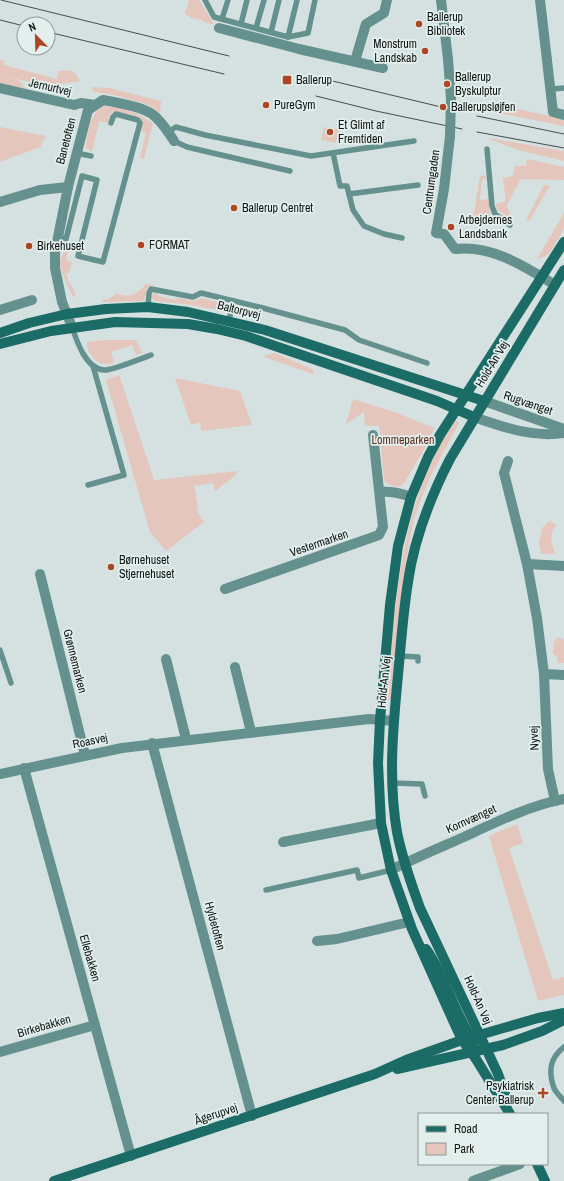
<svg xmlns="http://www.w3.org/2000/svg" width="564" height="1181" font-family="'Archivo Narrow',sans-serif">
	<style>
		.green { fill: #e5c6bd }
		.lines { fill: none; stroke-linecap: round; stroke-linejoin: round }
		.lane { stroke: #64918d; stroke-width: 5.5 }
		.street { stroke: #64918d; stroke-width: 10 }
		.secondary { stroke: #1b6b66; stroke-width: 10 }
		.tram { stroke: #454c4b; stroke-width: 1 }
		.street-bridge { stroke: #64918d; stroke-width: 10 }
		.poi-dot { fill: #ae4624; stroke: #e2efed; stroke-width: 1.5 }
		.labels { text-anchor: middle; stroke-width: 3.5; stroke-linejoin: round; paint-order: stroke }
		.poi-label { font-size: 12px; fill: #111615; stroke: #e2efed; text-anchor: start }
		.street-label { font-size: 12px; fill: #111615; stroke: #e2efed }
		.park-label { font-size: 12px; fill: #5f2c1c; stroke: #e2efed }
	</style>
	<rect width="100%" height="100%" fill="#d5e1e0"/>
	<!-- green -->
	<g class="green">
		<polygon points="189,0 199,0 214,24 209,24 200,19 196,20 196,19 191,18 189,16 185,14"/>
		<path d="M0 60 5 61 4 65 57 79 58 71C70 70 74 69 80 81L49 86 7 77 20 81 29 96 0 87Z"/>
		<polygon points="91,87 109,88 161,101 160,113 149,105 110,94 94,92"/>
		<polygon points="479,105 503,106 564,119 564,126 479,109"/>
		<path d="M105 106C123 108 138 112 153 124L144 159 140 158 146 133 141 131C142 126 143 122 140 117L115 111 110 114 108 123 99 121 92 152 86 148C87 134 90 111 105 106Z"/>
		<polygon points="0,127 46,136 40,147 0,162"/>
		<polygon points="324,127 339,130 336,143 321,140"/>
		<polygon points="489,138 564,151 564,161 518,150 489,139"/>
		<polygon points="527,159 564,167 564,180 521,179 506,206 510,212 508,217 497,210 496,204 506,201 503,178 513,176 515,166 526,166"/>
		<polygon points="485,175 486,179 482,180 480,200 489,199 490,218 473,218 480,176"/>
		<polygon points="544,185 550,186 529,221 526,220"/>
		<polygon points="564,213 564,229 553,248 546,256 537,259"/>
		<path d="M64 251 68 252 66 261 72 262 69 273H66L69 284H71L76 296 73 297C69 287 59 270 60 260 61 257 63 254 64 251Z"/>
		<path d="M146 284 153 285 147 288 144 301 102 302 103 300 109 299 117 293C129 299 138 294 146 284Z"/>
		<polygon points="154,293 157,293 159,296 174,300 179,298 193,301 202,298 220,303 222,305 218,310 185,304 154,301 151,296"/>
		<path d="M106 340H136L142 353 136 355 132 345 111 352 114 362C101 370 86 355 87 342Z"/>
		<polygon points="275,353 314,370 313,374 264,357 266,355"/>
		<polygon points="119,375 154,480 237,471 236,475 215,491 213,483 194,486 198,506 196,509 204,522 166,551 150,532 106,380"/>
		<polygon points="175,378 240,391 252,425 201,431 200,422 191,425"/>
		<path d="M353 399 397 413 434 428 429 441 403 485C397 488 388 486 384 480L379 426H365L364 412 346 424Z"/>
		<path d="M456 421 459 423C444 451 428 478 418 508 410 530 407 555 404 579 398 619 394 659 391 700H387C396 606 398 501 456 421Z"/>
		<path d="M550 521 556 525C549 535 550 543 556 554H541L539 543 542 528Z"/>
		<polygon points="558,637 564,640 564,663 558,663 556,655 553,654 554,642"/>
		<polygon points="517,824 523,843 509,848 553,980 564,977 564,995 538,1001 489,836"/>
	</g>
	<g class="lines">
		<!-- lane -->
		<g class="lane">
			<polyline points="205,0 214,17 288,37 308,33 315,0"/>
			<polyline points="222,19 228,0"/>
			<polyline points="241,24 247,0"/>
			<polyline points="256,28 264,0"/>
			<polyline points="271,32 279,0"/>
			<polyline points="288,37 297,0"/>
			<polyline points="552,89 564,88"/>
			<polyline points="168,132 176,127 205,135 311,156 414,141"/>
			<polyline points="174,141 187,147 290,171"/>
			<polyline points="487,149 492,206 495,214 510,225"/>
			<polyline points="76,153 91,156"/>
			<polyline points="333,153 340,186 347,186 353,210 364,226 384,234 402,238"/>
			<polyline points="349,194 418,185"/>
			<polyline points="58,237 66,239 82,176 97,180 78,256 103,262 140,123 138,120 116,114 113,117 111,123"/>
			<polyline points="148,307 149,293 151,289 193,297 201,293 259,307 345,330 359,340 427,363"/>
			<polyline points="229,321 233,301"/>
			<path d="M72 327C77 342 86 369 104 370 110 371 143 358 151 355"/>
			<polyline points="88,485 124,475 93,366"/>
			<polyline points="0,650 11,683"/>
			<polyline points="400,656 418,657 418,661"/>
			<polyline points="392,783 422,784 425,796"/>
			<polyline points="266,890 357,870 359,878 391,870"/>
			<path d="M564 1047C550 1058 548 1071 554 1088 556 1093 561 1097 564 1101"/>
		</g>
		<!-- street -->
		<g class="street">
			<polyline points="441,0 448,59 451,99"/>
			<polyline points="540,0 553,112 564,115"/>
			<polyline points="219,28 299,49 383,68"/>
			<polyline points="355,61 366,24 384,13 387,0"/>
			<polyline points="0,88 74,105 81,103 95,105"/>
			<path d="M450 136 444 189 436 233 444 234 455 249C492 245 524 266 555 285"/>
			<polyline points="0,202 40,190 68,187"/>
			<polyline points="0,310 32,300"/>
			<path d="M72 327 62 302 55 268V252L68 187 88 110 103 100C115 102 142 107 152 114 161 120 168 132 174 141"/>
			<polyline points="484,401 564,429"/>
			<path d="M474 417C504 427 532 438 564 433"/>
			<polyline points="508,461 504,473 527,564 537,618 544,674 548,769 555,801"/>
			<path d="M380 492C392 491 400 493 411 497"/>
			<polyline points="527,564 564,566"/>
			<polyline points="40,574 85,755"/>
			<polyline points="225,589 379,535 383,527 373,435"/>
			<polyline points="166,659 186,739"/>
			<polyline points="235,667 251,732"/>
			<polyline points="544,674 564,675"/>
			<polyline points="152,743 252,1116"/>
			<polyline points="24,768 131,1156"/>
			<polyline points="0,774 122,748 369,719 394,721"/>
			<polyline points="283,842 381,823"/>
			<path d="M391 870C415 858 439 848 464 837 496 822 529 806 564 799"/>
			<polyline points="317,941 337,939 409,922"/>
			<polyline points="0,1052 95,1025"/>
			<polyline points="473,1181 520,1164"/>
		</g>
		<!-- secondary -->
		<g class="secondary">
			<polyline points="0,333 29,323 67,314 106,309 148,307 188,312 265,330 484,401"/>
			<polyline points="0,344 51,331 115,322 188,324 217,329 246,336 278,347 437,401 474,417"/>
			<path d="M426 949C446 977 454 1013 474 1043"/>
			<polyline points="397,1069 503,1045 542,1031 564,1020"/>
			<path d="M508 1103 498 1074 420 908C411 883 402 858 397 832 388 780 393 727 398 675 401 644 403 613 408 582 414 539 430 498 450 459L564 270"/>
			<polyline points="510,1114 476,1059 462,1040 456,1027 412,929 391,870 381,823 378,763 380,720 390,605 398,546 411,497 428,457 440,435 564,242"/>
			<polyline points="537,1164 545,1181"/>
			<polyline points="54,1181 375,1074 406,1060 462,1040 538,1018 564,1013"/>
		</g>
		<!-- tram -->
		<g class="tram">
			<polyline points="1,0 229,56"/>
			<polyline points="0,20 24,26"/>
			<polyline points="48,32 224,74"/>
			<polyline points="320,78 462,112"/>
			<polyline points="316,96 376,111 462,129"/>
			<polyline points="477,116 564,134"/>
			<polyline points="477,132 564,148"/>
		</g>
		<!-- street-bridge -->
		<polyline class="street-bridge" points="450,136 451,99"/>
	</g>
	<!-- markers -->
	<g class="poi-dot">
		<circle cx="419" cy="24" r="4"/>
		<circle cx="425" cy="51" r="4"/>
		<rect x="282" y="75" width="10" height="10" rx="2"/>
		<circle cx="447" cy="84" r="4"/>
		<circle cx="266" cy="105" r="4"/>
		<circle cx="443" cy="107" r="4"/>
		<circle cx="330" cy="132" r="4"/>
		<circle cx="234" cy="208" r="4"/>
		<circle cx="451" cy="227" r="4"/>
		<circle cx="141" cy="245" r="4"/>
		<circle cx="29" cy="246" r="4"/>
		<circle cx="111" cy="567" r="4"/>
		<path d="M541 1087h4v4h4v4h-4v4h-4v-4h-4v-4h4z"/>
	</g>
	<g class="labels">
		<!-- poi labels -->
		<g class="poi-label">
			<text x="427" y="21">Ballerup<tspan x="427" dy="14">Bibliotek</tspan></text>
			<text x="417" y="48" text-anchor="end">Monstrum<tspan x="417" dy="14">Landskab</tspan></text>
			<text x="455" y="81">Ballerup<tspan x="455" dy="14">Byskulptur</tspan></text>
			<text x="296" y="84">Ballerup</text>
			<text x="274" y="109">PureGym</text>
			<text x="451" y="111">Ballerupsløjfen</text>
			<text x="338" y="129">Et Glimt af<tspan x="338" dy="14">Fremtiden</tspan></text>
			<text x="242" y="212">Ballerup Centret</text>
			<text x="459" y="224">Arbejdernes<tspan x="459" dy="14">Landsbank</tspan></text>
			<text x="149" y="249">FORMAT</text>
			<text x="37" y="250">Birkehuset</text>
			<text x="119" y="564">Børnehuset<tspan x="119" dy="14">Stjernehuset</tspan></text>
			<text x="534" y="1090" text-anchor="end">Psykiatrisk<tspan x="534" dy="14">Center Ballerup</tspan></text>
		</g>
		<!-- street labels -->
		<g class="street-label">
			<text transform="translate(50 87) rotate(13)" y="4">Jernurtvej</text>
			<text transform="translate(66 141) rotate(-75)" y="4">Banetoften</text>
			<text transform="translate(431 182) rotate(-82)" y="4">Centrumgaden</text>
			<text transform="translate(239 310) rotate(14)" y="4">Baltorpvej</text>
			<text transform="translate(492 364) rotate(-59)" y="4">Hold-An Vej</text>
			<text transform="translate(528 403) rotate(19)" y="4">Rugvænget</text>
			<text transform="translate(319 543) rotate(-19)" y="4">Vestermarken</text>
			<text transform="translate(75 661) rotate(76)" y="4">Grønnemarken</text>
			<text transform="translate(384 682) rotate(-84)" y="4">Hold-An Vej</text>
			<text transform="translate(534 738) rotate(-92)" y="4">Nyvej</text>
			<text transform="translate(90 741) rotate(-12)" y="4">Roasvej</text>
			<text transform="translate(471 819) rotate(-24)" y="4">Kornvænget</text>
			<text transform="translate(215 926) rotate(75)" y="4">Hyldetoften</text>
			<text transform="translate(90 958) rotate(74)" y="4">Ellebakken</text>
			<text transform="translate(478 1000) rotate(66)" y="4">Hold-An Vej</text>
			<text transform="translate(44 1026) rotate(-16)" y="4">Birkebakken</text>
			<text transform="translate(216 1114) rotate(-18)" y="4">Ågerupvej</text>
		</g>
		<!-- park labels -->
		<g class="park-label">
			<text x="403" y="444">Lommeparken</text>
		</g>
	</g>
	<!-- legend -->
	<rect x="418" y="1113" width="130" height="52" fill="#e2efed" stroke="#8e9897"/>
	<rect x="426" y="1126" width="20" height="6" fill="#1b6b66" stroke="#8e9897"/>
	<text x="454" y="1133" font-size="12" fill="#111615">Road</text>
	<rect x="426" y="1143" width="20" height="12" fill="#e5c6bd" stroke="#8e9897"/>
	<text x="454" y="1153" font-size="12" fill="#111615">Park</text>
	<!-- north arrow -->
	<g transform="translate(36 36) rotate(337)"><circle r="19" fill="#e2efed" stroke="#8e9897"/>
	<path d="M0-3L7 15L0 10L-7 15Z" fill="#ae4624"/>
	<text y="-6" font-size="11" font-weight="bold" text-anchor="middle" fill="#111615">N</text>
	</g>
</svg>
